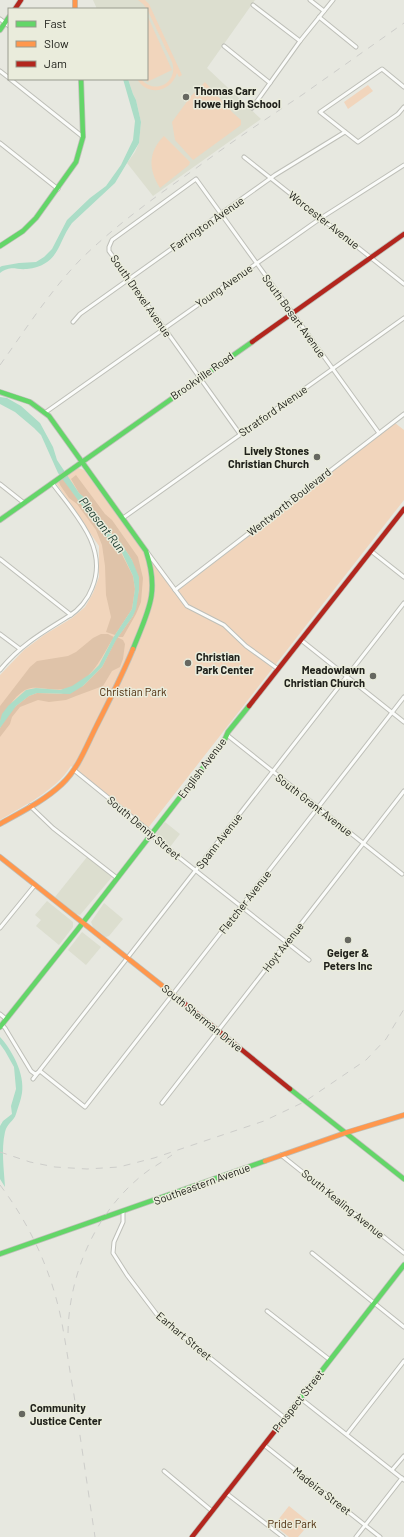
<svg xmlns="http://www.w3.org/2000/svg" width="404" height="1537" font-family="Barlow,sans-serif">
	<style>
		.built { fill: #dcdecf }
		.green { fill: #f1d5bc }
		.forest { fill: #dfc3a9 }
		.water { fill: #abddc7 }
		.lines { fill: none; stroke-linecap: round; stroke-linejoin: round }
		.street-casing { stroke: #bebfb8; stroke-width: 5 }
		.fast-casing { stroke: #bebfb8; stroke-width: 6 }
		.slow-casing { stroke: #bebfb8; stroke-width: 6 }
		.jam-casing { stroke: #bebfb8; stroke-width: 6 }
		.street { stroke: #fbfcfa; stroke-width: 3 }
		.fast { stroke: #63d668; stroke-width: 4.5 }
		.slow { stroke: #ff974d; stroke-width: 4.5 }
		.jam { stroke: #b3261e; stroke-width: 4.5 }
		.rail { stroke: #cdcdca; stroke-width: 1; stroke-dasharray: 7 7; stroke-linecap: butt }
		.poi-dot { fill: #666760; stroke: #eaecdc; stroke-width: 1.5 }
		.labels { text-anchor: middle; stroke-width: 3; stroke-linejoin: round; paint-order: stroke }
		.poi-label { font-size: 11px; font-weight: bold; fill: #20211b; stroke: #eaecdc; text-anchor: start }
		.street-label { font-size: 11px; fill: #20211b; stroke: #eaecdc }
		.park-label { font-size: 11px; fill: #4b2908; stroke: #eaecdc }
		.water-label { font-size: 12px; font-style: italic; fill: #16372b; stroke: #eaecdc }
	</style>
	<rect width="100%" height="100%" fill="#e7e8e0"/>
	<!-- built -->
	<g class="built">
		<polygon points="93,0 255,0 207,68 261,119 153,196 127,163 135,152 139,143 141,122 136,100 133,94 128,79 147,79 147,9 97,9"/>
		<polygon points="165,822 180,834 170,847 155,835"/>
		<polygon points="87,857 112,877 80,915 76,914 55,897"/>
		<polygon points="47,901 73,922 73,927 59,945 36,926 41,920 35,915"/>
		<polygon points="104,903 123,919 109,936 106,937 93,927 91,922"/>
		<polygon points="82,932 101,947 86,965 68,950"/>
	</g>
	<!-- green -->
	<g class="green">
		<path d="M138 0H145L149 4 182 75 179 77 177 73C171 92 148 97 137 79H141C155 96 179 82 172 62L147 9 143 4Z"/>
		<polygon points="147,15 172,70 147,82 146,79 147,79"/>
		<polygon points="205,82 233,113 241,120 241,125 193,160 175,140 172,122 191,96"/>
		<polygon points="368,85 373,91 348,109 344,102"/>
		<path d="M164 136 190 162 189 165 160 188C148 169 148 152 164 136Z"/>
		<path d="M395 423 404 430V500L148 828 71 766C55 791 25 805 0 820V675L24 650 44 635 72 618 85 607 93 593 99 577V546L56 483 78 468 84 470 175 593Z"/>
		<polygon points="289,1506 310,1523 298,1537 289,1537 274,1525"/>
	</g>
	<!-- forest -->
	<g class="forest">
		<polygon points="76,475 105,514 112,520 138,557 143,578 141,602 136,614 123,637 118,637 133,616 139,590 132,560 121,543 106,529 86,499 79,493 71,479"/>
		<polygon points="63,479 103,534 118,547 133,576 135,589 132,609 115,635 106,632 111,617 106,595 105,566 102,545 96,530 77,504 69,498 60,485 59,482"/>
		<path d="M101 634H108L114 637C101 657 96 674 74 686 56 695 38 683 25 690 13 697 7 710 0 721V706L30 667 37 661 68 656 76 652 93 638Z"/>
		<polygon points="117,637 123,640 125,644 123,659 120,667 112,671 103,686 76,696 66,700 49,702 38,700 20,707 12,717 10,724 0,737 0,728 10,712 16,706 29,696 37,693 61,694 83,686 102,667"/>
	</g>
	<!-- water -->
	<g class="water">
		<path d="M123 79H128L133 94 136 100 141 122 139 143 115 183 72 223C57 243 60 265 27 269 14 270 12 265 0 273V267L2 266 19 263 36 262 44 257 52 249 67 220 90 198 106 186 121 165 133 140 135 121Z"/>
		<polygon points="0,397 7,398 21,406 40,423 53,447 57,460 79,493 86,499 106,529 121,543 132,560 139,577 139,590 136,609 133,616 116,640 102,667 83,686 70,694 37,693 29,696 16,706 0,728 0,721 2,714 8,706 26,690 36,688 60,690 72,686 90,674 99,665 113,638 132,609 135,589 133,576 122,553 118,547 103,534 58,473 41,435 34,428 15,412 0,404"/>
		<path d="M0 1037C12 1050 25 1074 22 1093 21 1100 18 1107 16 1114 14 1121 7 1123 5 1132 1 1150 4 1169 5 1187L0 1179V1126L3 1121 12 1114 11 1106 16 1089 14 1067 5 1051 0 1044Z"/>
	</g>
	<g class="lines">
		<defs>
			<g id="street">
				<polyline points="310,0 324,11"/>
				<polyline points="253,5 300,41"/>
				<polyline points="319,17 356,47"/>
				<polyline points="0,19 9,26"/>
				<polyline points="224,46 270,83"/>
				<polyline points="0,71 9,78"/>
				<polyline points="10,79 83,137"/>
				<polyline points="404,87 382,69 320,112 358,142 398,114 404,107"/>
				<polyline points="252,108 300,41 333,0"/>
				<polyline points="0,143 58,189"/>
				<polyline points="244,157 404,284"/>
				<polyline points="73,322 80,314 275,175 345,132"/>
				<polyline points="46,412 321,218 404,165"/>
				<polyline points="240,434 109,251 109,247 112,240 196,179 379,433"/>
				<polyline points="0,484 24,503"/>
				<polyline points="123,518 404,318"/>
				<polyline points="371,551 404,577"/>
				<polyline points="147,552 187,606 224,625 246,646 278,669"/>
				<polyline points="0,559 71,615"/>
				<polyline points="175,590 404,414"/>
				<polyline points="0,634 20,649"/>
				<polyline points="301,640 404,722"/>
				<path d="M0 670C19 646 43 632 69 616 79 610 88 599 92 588 109 548 75 514 52 483"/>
				<polyline points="227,735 402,874"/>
				<polyline points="74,770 148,830 157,840 309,960"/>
				<polyline points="30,806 53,828 117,878"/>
				<polyline points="0,928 35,885"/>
				<polyline points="0,1014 6,1019"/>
				<polyline points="2,1025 5,1028 31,1071 35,1074 39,1072"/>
				<polyline points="40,1071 85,1107 404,697"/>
				<polyline points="33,1079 404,603"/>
				<polyline points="162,1103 404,791"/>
				<polyline points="281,1155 404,1253"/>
				<polyline points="123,1211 123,1222 114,1242 113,1253 127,1275 158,1316 285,1418"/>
				<polyline points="312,1253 404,1327"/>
				<polyline points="267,1311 330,1360"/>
				<polyline points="300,1398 404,1480"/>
				<polyline points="347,1434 404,1361"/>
				<polyline points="264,1445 380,1537"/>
				<polyline points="392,1470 404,1456"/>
				<polyline points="164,1471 212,1511"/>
				<polyline points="226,1493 283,1537"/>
				<polyline points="356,1537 402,1478"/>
			</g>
			<g id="fast">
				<polyline points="0,30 9,17"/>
				<polyline points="0,246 23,231 36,218 76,162 83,137 81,79"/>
				<path d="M0 392 30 402 49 416 146 551C160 593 148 611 133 649"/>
				<polyline points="0,520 252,342"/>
				<polyline points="0,1027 78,929 225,739 228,732 249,706"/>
				<polyline points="290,1089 404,1179"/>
				<polyline points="0,1254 265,1161"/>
				<polyline points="285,1418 404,1265"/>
			</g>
			<g id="slow">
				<polyline points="75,0 75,9"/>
				<path d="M0 824C21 812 44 801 62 784 78 769 86 747 96 727 109 701 122 676 133 649"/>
				<polyline points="0,857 179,999"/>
				<polyline points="265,1161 345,1133 404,1115"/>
			</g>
			<g id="jam">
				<polyline points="15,9 21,0"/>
				<polyline points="252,342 404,234"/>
				<polyline points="249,706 404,509"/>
				<polyline points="179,999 290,1089"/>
				<polyline points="192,1537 285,1418"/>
			</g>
		</defs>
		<!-- street casing -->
		<use href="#street" class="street-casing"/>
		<!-- fast casing -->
		<use href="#fast" class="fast-casing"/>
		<!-- slow casing -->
		<use href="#slow" class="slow-casing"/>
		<!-- jam casing -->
		<use href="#jam" class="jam-casing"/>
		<!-- street -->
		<use href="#street" class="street"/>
		<!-- fast -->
		<use href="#fast" class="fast"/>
		<!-- slow -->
		<use href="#slow" class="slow"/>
		<!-- jam -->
		<use href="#jam" class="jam"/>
		<!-- rail -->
		<g class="rail">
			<path d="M0 365C26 329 50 291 81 259 116 225 155 197 195 169 230 143 266 119 302 95 336 71 370 47 404 23"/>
			<polyline points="0,1152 30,1162 55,1167 87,1169 119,1167 154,1158 264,1121 304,1102 366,1060 386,1039 404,1009"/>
			<path d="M0 1185C32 1227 54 1277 63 1329 67 1351 70 1373 74 1395 81 1442 88 1490 95 1537"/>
			<path d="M68 1333C69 1271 98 1207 149 1170 157 1165 165 1160 172 1155"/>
		</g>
	</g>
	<!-- markers -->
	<g class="poi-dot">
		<circle cx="186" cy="97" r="4"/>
		<circle cx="317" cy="457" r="4"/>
		<circle cx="188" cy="663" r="4"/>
		<circle cx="373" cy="676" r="4"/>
		<circle cx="348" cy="940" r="4"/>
		<circle cx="22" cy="1414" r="4"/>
	</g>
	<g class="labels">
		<!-- poi labels -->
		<g class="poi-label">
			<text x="194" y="95">Thomas Carr<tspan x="194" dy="13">Howe High School</tspan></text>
			<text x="309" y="455" text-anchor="end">Lively Stones<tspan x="309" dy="13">Christian Church</tspan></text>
			<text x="196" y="661">Christian<tspan x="196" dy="13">Park Center</tspan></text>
			<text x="365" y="674" text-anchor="end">Meadowlawn<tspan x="365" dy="13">Christian Church</tspan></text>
			<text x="348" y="957" text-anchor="middle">Geiger &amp;<tspan x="348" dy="13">Peters Inc</tspan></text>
			<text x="30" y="1412">Community<tspan x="30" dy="13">Justice Center</tspan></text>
		</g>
		<!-- street labels -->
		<g class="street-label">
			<text transform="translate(324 220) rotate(38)" y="4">Worcester Avenue</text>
			<text transform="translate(207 224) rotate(-35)" y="4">Farrington Avenue</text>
			<text transform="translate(224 286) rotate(-35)" y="4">Young Avenue</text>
			<text transform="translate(141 296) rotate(55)" y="4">South Drexel Avenue</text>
			<text transform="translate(294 316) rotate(54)" y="4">South Bosart Avenue</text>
			<text transform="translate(202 376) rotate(-35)" y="4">Brookville Road</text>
			<text transform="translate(273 411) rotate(-35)" y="4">Stratford Avenue</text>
			<text transform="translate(289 502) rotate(-38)" y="4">Wentworth Boulevard</text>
			<text transform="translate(202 768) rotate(-53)" y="4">English Avenue</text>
			<text transform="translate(314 805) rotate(38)" y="4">South Grant Avenue</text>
			<text transform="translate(144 828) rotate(40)" y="4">South Denny Street</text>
			<text transform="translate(219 841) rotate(-52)" y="4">Spann Avenue</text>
			<text transform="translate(245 902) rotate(-52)" y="4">Fletcher Avenue</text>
			<text transform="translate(283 947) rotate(-52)" y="4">Hoyt Avenue</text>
			<text transform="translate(202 1018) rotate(39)" y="4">South Sherman Drive</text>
			<text transform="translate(202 1184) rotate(-20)" y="4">Southeastern Avenue</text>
			<text transform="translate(343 1204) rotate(39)" y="4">South Kealing Avenue</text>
			<text transform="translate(184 1336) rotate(40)" y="4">Earhart Street</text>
			<text transform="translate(298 1401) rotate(-52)" y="4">Prospect Street</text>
			<text transform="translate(322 1491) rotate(38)" y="4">Madeira Street</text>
		</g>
		<!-- park labels -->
		<g class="park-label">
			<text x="133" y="696">Christian Park</text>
			<text x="292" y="1528">Pride Park</text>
		</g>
		<!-- water labels -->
		<g class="water-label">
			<text transform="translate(102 525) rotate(52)" y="4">Pleasant Run</text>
		</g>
	</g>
	<!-- legend -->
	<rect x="8" y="8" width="140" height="72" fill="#eaecdc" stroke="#999b8f"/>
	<rect x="16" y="21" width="20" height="6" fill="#63d668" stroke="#999b8f"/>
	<text x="44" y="28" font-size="12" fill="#20211b">Fast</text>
	<rect x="16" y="41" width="20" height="6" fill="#ff974d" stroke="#999b8f"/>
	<text x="44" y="48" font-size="12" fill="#20211b">Slow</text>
	<rect x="16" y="61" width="20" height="6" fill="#b3261e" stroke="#999b8f"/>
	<text x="44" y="68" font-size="12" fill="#20211b">Jam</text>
</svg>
